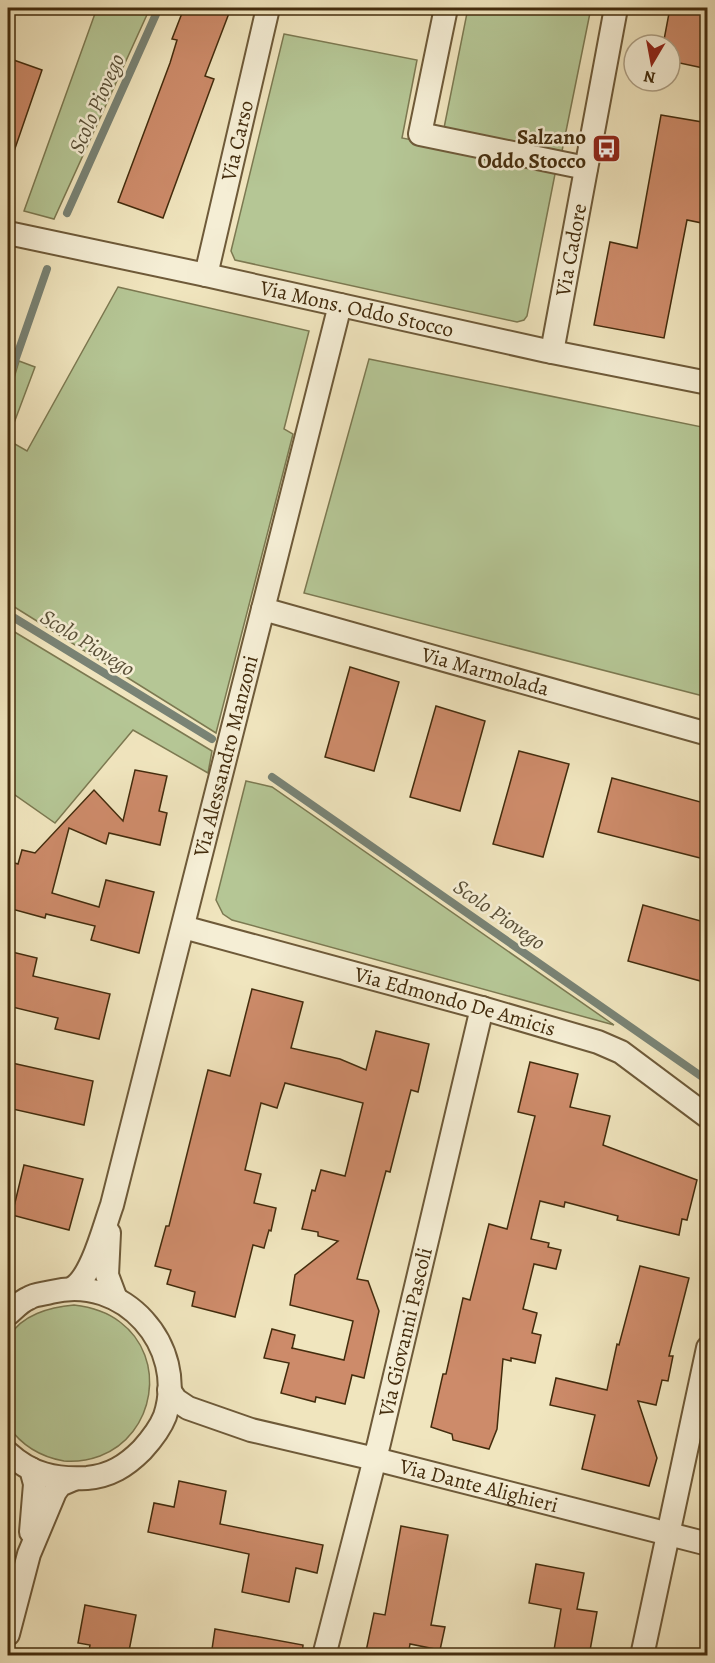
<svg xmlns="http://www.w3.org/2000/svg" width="715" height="1663" font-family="Alegreya,serif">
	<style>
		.green { fill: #b5c695; stroke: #7c7951; stroke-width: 1.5 }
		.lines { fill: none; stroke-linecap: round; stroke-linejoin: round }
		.stream { stroke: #798375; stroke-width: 8 }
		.building { fill: #cd8b6a; stroke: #432c0d; stroke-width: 1.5 }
		.street-casing { stroke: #6e5a39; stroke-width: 26 }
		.street { stroke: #f5eed5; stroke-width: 22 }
		.labels { text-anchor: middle; stroke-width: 5; stroke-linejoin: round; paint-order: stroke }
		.poi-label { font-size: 21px; font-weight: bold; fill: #432c0d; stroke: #f5eed5; text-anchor: end }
		.street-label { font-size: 21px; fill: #432c0d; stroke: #f5eed5 }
		.water-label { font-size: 22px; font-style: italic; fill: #5a5038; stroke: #f5eed5 }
	</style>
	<rect width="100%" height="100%" fill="#f0e5be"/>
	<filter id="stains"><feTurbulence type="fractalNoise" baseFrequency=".00333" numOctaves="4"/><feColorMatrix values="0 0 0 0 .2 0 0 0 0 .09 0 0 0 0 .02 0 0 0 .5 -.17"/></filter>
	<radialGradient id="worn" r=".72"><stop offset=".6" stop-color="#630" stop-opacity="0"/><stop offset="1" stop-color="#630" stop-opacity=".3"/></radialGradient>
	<!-- green -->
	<g class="green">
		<polygon points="97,8 150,8 54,219 24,211"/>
		<polygon points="468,8 591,8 562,151 444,128"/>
		<polygon points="284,34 417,60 402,138 556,169 527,316 524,320 517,322 235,260 231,251"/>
		<polygon points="118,287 309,331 284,429 293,434 216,733 8,603 8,440 27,451"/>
		<polygon points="369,359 707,428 707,697 304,593"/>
		<polygon points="19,361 35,367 8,439 8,398"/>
		<polygon points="8,628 212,751 208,773 133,730 55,823 8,790"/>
		<polygon points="246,781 272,787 614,1025 232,920 223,914 216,900"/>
		<path d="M74 1305C91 1307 106 1311 120 1322 168 1358 155 1435 100 1456 89 1460 76 1462 64 1461 41 1457 22 1446 8 1426 7 1413 5 1345 9 1337 21 1315 50 1307 74 1305Z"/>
	</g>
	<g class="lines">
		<!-- stream -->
		<g class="stream">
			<polyline points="67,213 157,12 157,8"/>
			<polyline points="8,381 47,269"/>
			<polyline points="8,614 212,739"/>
			<polyline points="272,777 708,1081"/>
		</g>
	</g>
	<!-- building -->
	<g class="building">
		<polygon points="184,8 231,8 205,76 214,79 163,218 118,202 170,63 177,40 172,39"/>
		<polygon points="670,8 708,8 708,69 670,61 670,45 663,45"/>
		<polygon points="8,58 42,70 11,160 8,160"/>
		<polygon points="661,115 708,123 708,193 702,223 687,220 664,338 594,325 610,242 637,248"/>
		<polygon points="350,667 399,682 374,771 325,757"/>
		<polygon points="436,706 485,721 460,811 410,797"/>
		<polygon points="519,751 569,764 543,857 493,844"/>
		<polygon points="135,770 167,776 159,811 167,813 160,845 109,833 106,844 69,828 52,893 99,907 106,880 154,892 139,953 91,940 95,926 46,914 45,918 8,908 8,861 18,864 22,850 35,853 94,790 123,821"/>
		<polygon points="612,778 708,804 708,860 598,832"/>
		<polygon points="643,905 708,923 708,969 704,982 628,961"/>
		<polygon points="8,951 37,958 33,976 110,994 99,1039 55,1029 58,1018 8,1006"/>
		<polygon points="252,989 303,1002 291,1048 340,1059 366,1070 376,1031 429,1044 418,1092 411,1090 390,1172 386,1171 357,1279 368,1281 379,1311 364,1378 352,1375 345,1404 316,1397 315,1402 281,1393 289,1363 264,1358 272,1329 295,1335 292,1349 292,1348 344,1360 353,1321 290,1305 295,1275 338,1241 318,1236 318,1232 302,1229 312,1190 315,1191 321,1170 345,1176 363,1103 285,1083 277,1108 261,1103 245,1170 261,1174 254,1203 276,1208 271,1231 269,1230 264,1248 253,1245 235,1317 192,1306 195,1292 167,1284 171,1270 155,1266 166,1226 169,1226 208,1070 230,1076"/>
		<polygon points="530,1062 578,1074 570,1107 610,1116 603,1145 697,1180 687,1220 682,1219 679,1235 617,1220 618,1216 565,1202 564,1207 540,1201 531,1239 549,1243 548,1247 561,1250 556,1269 534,1264 523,1309 537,1313 532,1333 541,1335 535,1363 511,1358 511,1361 503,1359 497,1429 489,1449 453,1440 452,1434 431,1427 443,1374 446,1374 463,1298 470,1300 489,1224 507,1229 535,1116 518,1112"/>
		<polygon points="12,1063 93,1081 84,1125 8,1108 8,1082"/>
		<polygon points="24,1165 83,1179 69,1230 12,1215"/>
		<polygon points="640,1266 689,1278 669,1356 673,1356 668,1381 662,1380 656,1405 638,1401 657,1458 649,1486 582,1469 595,1415 550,1405 556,1378 607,1390 617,1344 619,1345"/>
		<polygon points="179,1481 226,1491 220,1524 323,1545 317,1573 296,1568 289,1602 242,1592 249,1554 148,1532 154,1503 174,1507"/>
		<polygon points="401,1526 448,1535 431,1625 445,1627 440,1650 410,1644 408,1656 365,1656 374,1613 385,1615"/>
		<polygon points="536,1564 584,1573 577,1609 597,1612 589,1656 553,1656 561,1609 529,1603"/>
		<polygon points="85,1605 136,1615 128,1656 88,1656 90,1645 78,1643"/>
		<polygon points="215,1629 303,1645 302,1656 211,1656"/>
	</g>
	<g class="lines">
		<defs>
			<g id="street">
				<polyline points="446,8 420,134 586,168"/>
				<path id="s1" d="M8 233 206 275 547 351 708 383"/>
				<path id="s2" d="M206 275 268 8"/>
				<path id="s3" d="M552 352 616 8"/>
				<path id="s4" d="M263 609 708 734"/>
				<path id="s5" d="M183 927 482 1008 598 1042 621 1052 708 1117"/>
				<polyline points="109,1233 107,1275 116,1299"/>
				<path id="s6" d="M73 1288C92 1276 104 1227 112 1205L340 305"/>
				<path d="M8 1314C14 1309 21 1301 29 1298 35 1294 44 1294 51 1292 123 1273 188 1346 165 1416 160 1429 151 1440 142 1450 126 1466 110 1476 87 1478 55 1480 31 1474 8 1453"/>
				<path id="s7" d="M169 1390 176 1400 188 1408 251 1430 375 1459 708 1544"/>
				<polyline points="31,1532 35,1484 31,1469"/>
				<polyline points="8,1634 29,1554 55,1492 60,1485 74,1479"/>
				<path id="s8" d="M324 1656 379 1443 482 1008"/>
				<polyline points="642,1656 708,1348"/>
			</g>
		</defs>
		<!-- street casing -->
		<use href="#street" class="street-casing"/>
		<!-- street -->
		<use href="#street" class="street"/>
	</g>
	<!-- icons -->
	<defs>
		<symbol id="bus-square" viewBox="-11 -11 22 22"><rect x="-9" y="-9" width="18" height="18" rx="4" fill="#8f2418" stroke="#f5eed5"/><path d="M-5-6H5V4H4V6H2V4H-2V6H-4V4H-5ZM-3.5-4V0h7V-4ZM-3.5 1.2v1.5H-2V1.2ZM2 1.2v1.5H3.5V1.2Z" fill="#fff"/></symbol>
	</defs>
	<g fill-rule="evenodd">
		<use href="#bus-square" x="590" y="132" width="33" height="33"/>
	</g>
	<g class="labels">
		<!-- poi labels -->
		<g class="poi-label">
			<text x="586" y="144">Salzano<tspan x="586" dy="24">Oddo Stocco</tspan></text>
		</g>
		<!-- street labels -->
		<g class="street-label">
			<text dy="7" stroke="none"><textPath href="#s2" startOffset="138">Via Carso</textPath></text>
			<text dy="7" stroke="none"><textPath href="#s3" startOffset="104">Via Cadore</textPath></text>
			<text dy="7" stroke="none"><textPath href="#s1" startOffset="357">Via Mons. Oddo Stocco</textPath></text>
			<text dy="7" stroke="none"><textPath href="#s4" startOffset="231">Via Marmolada</textPath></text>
			<text dy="7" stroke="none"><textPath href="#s6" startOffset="556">Via Alessandro Manzoni</textPath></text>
			<text dy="7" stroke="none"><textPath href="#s5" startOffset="282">Via Edmondo De Amicis</textPath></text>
			<text dy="7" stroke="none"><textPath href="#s8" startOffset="334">Via Giovanni Pascoli</textPath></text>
			<text dy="7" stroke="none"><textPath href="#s7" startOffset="328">Via Dante Alighieri</textPath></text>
		</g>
		<!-- water labels -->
		<g class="water-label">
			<text transform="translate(96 103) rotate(-66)" y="8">Scolo Piovego</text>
			<text transform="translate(88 642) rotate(32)" y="8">Scolo Piovego</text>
			<text transform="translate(500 914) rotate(35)" y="8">Scolo Piovego</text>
		</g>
	</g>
	<!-- margin -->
	<rect width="715" height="1663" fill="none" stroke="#f0e5be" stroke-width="30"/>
	<rect x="9" y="9" width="697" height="1645" fill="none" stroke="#432c0d" stroke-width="3"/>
	<rect x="15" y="15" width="685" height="1633" fill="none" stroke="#432c0d" stroke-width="1.5"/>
	<!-- north arrow -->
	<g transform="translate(652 63) rotate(190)"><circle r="28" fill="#f5eed5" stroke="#aea085" stroke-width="1.5"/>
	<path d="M0-4.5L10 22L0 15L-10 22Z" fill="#8f2418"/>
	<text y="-9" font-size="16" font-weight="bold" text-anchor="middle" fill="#432c0d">N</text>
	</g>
	<rect width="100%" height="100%" filter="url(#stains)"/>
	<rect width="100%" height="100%" fill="url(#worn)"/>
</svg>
